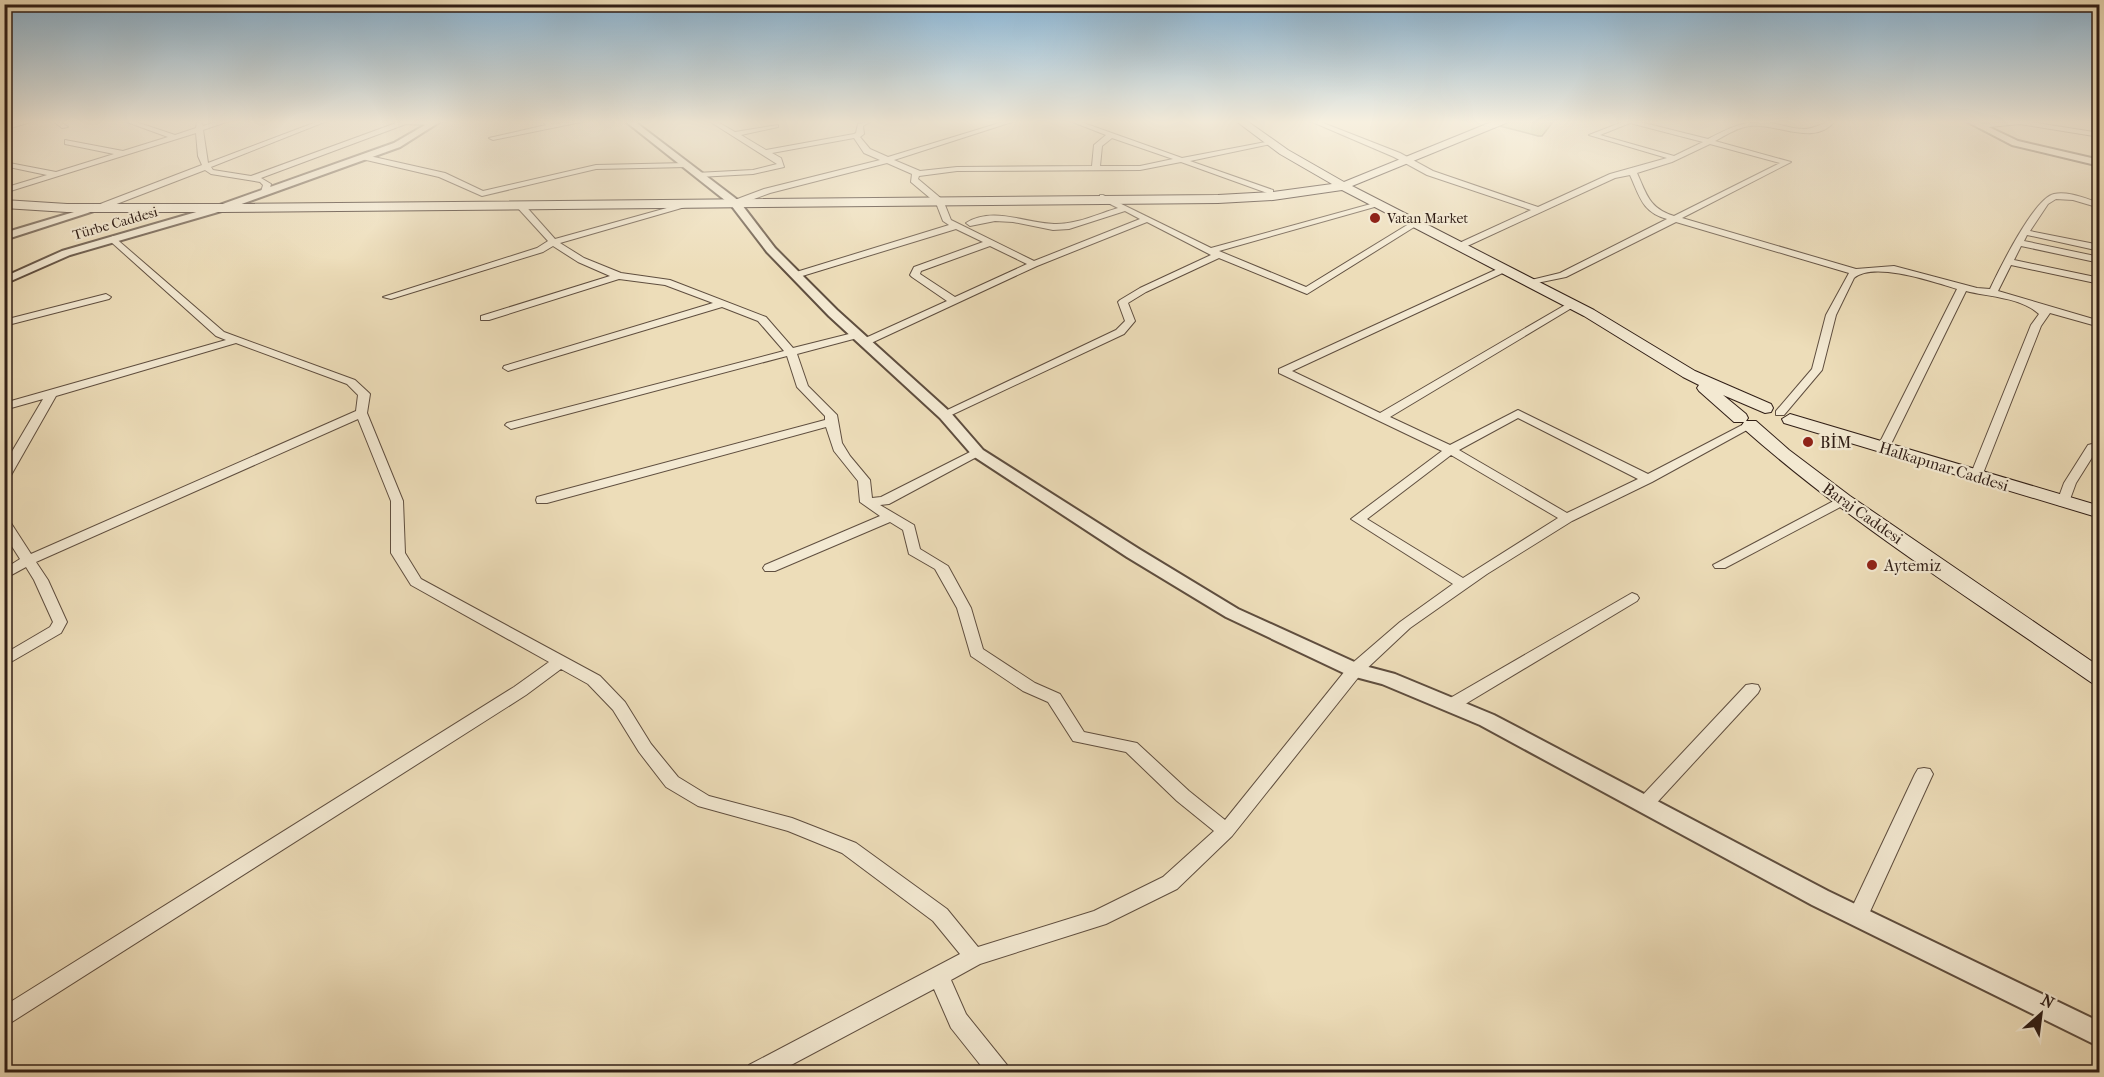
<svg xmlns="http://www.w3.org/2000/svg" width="2104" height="1077" font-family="'IM FELL French Canon',serif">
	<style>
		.green { fill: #bfbf8b; stroke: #786e50; stroke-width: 1.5 }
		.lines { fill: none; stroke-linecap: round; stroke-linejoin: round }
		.minor-casing { stroke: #5f4e3f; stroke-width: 2 }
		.tertiary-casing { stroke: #5f4e3f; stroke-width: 4 }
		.secondary-casing { stroke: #301e16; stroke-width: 2 }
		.minor { fill: #f3e9d2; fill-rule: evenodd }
		.tertiary { fill: #f3e9d2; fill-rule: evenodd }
		.secondary { fill: #f3e9d2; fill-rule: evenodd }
		.poi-dot { fill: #8f2418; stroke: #f3e9d2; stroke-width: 2 }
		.labels { text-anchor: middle; stroke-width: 4.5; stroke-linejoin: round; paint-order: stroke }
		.far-poi-label { font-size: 14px; fill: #301e16; stroke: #f3e9d2; text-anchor: start }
		.far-street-label { font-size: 14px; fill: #301e16; stroke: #f3e9d2 }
		.poi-label { font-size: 16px; fill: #301e16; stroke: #f3e9d2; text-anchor: start }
		.street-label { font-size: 16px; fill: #301e16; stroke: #f3e9d2 }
	</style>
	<rect width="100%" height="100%" fill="#edddb9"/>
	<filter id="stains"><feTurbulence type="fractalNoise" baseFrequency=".00333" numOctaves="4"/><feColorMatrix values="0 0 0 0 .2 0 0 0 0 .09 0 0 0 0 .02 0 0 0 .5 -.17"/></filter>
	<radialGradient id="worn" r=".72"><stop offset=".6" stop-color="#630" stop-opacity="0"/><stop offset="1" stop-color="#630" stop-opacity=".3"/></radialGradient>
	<!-- green -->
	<polygon class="green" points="1509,121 1553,121 1553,122 1542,136 1538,136 1500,126 1499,124"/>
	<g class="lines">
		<defs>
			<g id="minor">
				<polygon points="24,121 34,121 4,130 4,126"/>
				<polygon points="53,121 60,121 68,127 62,128"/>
				<polygon points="124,121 133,121 175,135 196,128 197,122 201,122 203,126 220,121 229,121 203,130 208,163 319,121 327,121 211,167 213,170 251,176 396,123 395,121 433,121 436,123 433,125 406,124 261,178 271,184 269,192 265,194 261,192 263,185 260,182 211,174 205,170 101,210 95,210 95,206 202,165 198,156 196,133 4,193 4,188 47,175 4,166 4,162 56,172 114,154 65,144 65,140 123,151 168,137"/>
				<polygon points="542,121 549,121 552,124 586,121 493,140 489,138 546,125"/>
				<path d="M709 121H716L735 132 778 125V127L741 135 766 150 854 134 856 133 858 124 872 121 863 126 864 134 860 137 870 149 888 157 1006 121H1015L894 160 920 171 957 167 1092 166 1094 145 1106 135 1070 121H1078L1182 158 1271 141 1275 143 1190 161 1273 190V194H1270L1181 162 1140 170 957 171 919 176 918 179 943 200 951 220 1034 261 1140 219 1125 211 1069 229 1053 230 1013 222 995 221 970 226 966 223C992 206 1025 223 1054 224 1075 225 1098 214 1118 208L1100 199V195H1103L1211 248 1378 202V206L1219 251 1306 287 1412 222 1419 224 1307 294 1219 258 1146 292 1128 303 1135 321 1124 334 945 418 939 415 941 413 1116 330 1125 321 1118 302 1120 300 1140 288 1211 255 1147 222 1037 266 869 344H861V340L947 301 912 277 910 275 914 267 983 242 956 229 799 277H793V273L949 225 943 221 936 203 911 182 912 174 887 163 770 193 738 205H732V201L764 189 880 160 864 153 854 138 772 153 781 158 784 167 753 174 699 177 695 175 696 173 753 170 777 164ZM1112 138 1173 159 1140 166H1100L1102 146ZM990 246 1027 264 955 297 920 274 921 271Z"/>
				<path d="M1310 121H1318L1400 153 1433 171 1538 207 1610 174 1667 158 1589 135 1625 121H1636L1708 139C1729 128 1747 119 1771 123 1782 125 1793 129 1804 129 1816 129 1824 121 1835 121 1814 147 1778 123 1750 126 1738 127 1726 135 1715 141L1791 162 1682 218 1856 269 1894 266 1977 288 1990 289C1999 270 2034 198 2054 194 2069 191 2086 199 2100 203V208L2073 200 2056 199 2048 204 2030 231 2100 245V251L2027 235 2024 241 2100 257V263L2021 246 2014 260 2100 278V284L2011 265 1998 291 2100 321V327L2050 313 2041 326 1982 476 1980 479H1972L1970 476 2031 325 2039 314C2020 297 1989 297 1966 291L1889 448 1887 451H1879L1877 448 1957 289C1934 282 1874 261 1854 278L1836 315 1822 370 1784 415H1776V411L1812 369 1826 315 1849 273 1676 222 1566 277 1527 285V281L1560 273 1667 219C1642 212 1640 197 1630 175L1615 178 1463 248H1457V244L1531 210 1427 175 1394 157ZM1630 123 1703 142 1674 156 1600 135ZM1710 144 1780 163 1674 216C1649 208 1647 195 1637 173L1672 162Z"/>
				<polygon points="2024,121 2100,133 2100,137 2020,124 1979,128 1976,126 1979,124"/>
				<polygon points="365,155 445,173 483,191 596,165 687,163 691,165 687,167 596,169 482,196 439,177 362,159 361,157"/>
				<path d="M692 201 699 203 560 243 584 258 621 273 670 280 766 317 793 348 857 332 861 333V337L797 354 808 386 837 415 842 443 850 456 870 480 872 498 881 497 974 450H982L984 453 889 504 880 505 914 525 920 549 948 566 971 608 983 649 1035 683 1060 694 1084 732 1137 743 1189 791 1225 820 1349 666 1400 622 1453 584 1351 519 1442 451 1279 373V369L1504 266 1509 269 1507 271 1292 371 1380 413 1572 301 1575 302V306L1390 417 1450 445 1518 410 1648 474 1746 423H1754L1756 425 1652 482 1572 521 1487 574 1410 628 1361 674 1232 836 1177 889 1106 924 980 964 951 980 966 1014 1007 1065 1010 1072H986L951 1028 934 989 778 1072H746L749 1065 960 954 933 921 842 853 788 831 698 806 666 787 639 752 613 710 588 684 561 669 526 695 4 1027V1006L514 687 549 662 411 585 391 553V501L358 419 36 562 48 580 67 622 61 633 4 666V654L50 627 53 622 34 580 26 567 4 579V569L20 559 4 534V519L9 520 31 554 356 411 358 395 347 384 236 343 56 396 10 477 4 481V465L43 399 4 410V403L226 340 216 336 110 241 109 239 113 236 224 332 355 380 368 392 370 394 367 413 403 501 405 553 421 579 600 676 625 702 651 744 678 777 709 796 792 818 856 843 947 909 978 947 1094 911 1163 877 1214 831 1177 801 1126 752 1073 741 1048 702 1023 691 971 656 957 608 935 569 909 554 903 530 890 522 775 571H765L763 568 765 565 880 516 860 502 858 481 834 451 826 427 547 503H537L536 500 537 497 825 420V416L797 387 787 356 511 429 505 425 507 423 784 351 758 321 722 307 508 371 503 368 504 366 713 303 665 285 619 279 489 320H481V316L610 276 578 262 553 246 543 252 391 299 383 297 537 248 548 241 516 206V202H522L555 239ZM1518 418 1638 479 1567 513 1459 450ZM1451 455 1558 518 1463 578 1367 519Z"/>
				<polygon points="106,294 111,297 109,299 4,326 4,320"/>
				<polygon points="2092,444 2098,448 2076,483 2069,502 2063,506 2058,505 2057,502 2064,483 2088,445"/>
				<polygon points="1843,496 1848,497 1849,500 1848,503 1725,568 1715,568 1713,565"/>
				<polygon points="1632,593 1637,595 1639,598 1637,601 1457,709 1445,709 1443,705 1445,701"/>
				<polygon points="1752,684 1758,685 1760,689 1758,693 1651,809 1645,811 1639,809 1636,804 1639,799 1746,685"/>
				<polygon points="1924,768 1930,769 1933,774 1868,916 1865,922 1858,924 1851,922 1848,916 1915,774 1918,769"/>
			</g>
			<g id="tertiary">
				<polygon points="432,121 441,121 400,147 225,210 70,255 4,284 4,277 62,251 217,206 394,143"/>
				<polygon points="625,121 634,121 739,201 775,248 837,310 950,412 983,450 1139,549 1238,609 1361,665 1395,674 1494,715 1828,891 2100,1022 2100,1047 1812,905 1480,725 1382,684 1348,675 1226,617 1127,557 973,456 940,418 829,316 767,252 731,205"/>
				<polygon points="1966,121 1976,121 2018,141 2100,160 2100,166 2012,145"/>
				<polygon points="94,206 103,208 4,240 4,233"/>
			</g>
			<g id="secondary">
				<path d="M1236 121H1247L1288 150 1344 182 1494 121H1507L1506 123 1352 186 1594 310 1695 371 1771 404 1773 408 1771 412 1765 413 1723 395 1746 414 1748 418 1746 421H1756L1789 450 1850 496 2100 667V686L2092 683C1976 602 1850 523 1744 429L1742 425 1744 422H1734L1699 391 1697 388 1699 385 1683 377 1584 316 1342 190 1273 200 1218 203 221 212H67L4 208V200L67 204H221L1218 195 1273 192 1332 184 1280 154Z"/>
				<polygon points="1790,414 2100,506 2100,518 1784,423 1782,419"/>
			</g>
		</defs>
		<!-- minor casing -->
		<use href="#minor" class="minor-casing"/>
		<!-- tertiary casing -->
		<use href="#tertiary" class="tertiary-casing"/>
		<!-- secondary casing -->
		<use href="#secondary" class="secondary-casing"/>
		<!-- minor -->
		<use href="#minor" class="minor"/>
		<!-- tertiary -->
		<use href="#tertiary" class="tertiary"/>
		<!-- secondary -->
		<use href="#secondary" class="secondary"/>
	</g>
	<!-- sky -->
	<linearGradient id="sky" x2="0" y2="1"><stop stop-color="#8ab6d6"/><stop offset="0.45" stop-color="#f7f0e0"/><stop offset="1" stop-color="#f7f0e0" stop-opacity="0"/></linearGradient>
	<rect width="2104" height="271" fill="url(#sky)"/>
	<!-- markers -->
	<g class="poi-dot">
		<circle cx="1375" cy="218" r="6"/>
		<circle cx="1808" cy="442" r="6"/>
		<circle cx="1872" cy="565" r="6"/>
	</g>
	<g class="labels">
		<!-- far-poi labels -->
		<g class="far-poi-label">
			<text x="1387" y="223">Vatan Market</text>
		</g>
		<!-- far-street labels -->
		<g class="far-street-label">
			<text transform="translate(115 223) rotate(-16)" y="5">Türbe Caddesi</text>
		</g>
		<!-- poi labels -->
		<g class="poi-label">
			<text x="1820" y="448">BİM</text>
			<text x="1884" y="571">Aytemiz</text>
		</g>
		<!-- street labels -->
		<g class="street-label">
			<text transform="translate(1944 466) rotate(17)" y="6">Halkapınar Caddesi</text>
			<text transform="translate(1863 513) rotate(35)" y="6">Baraj Caddesi</text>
		</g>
	</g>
	<!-- margin -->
	<rect width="2104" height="1077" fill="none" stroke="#edddb9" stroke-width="24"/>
	<rect x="6" y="6" width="2092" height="1065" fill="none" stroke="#301e16" stroke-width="3"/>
	<rect x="12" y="12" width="2080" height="1053" fill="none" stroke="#301e16" stroke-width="1.5"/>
	<!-- north arrow -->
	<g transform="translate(2041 1014) rotate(28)" stroke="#f3e9d2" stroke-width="4.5" paint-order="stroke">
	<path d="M0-4.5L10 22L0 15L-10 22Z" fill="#301e16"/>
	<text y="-9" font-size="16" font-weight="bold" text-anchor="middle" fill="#301e16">N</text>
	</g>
	<rect width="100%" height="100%" filter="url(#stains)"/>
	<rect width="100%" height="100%" fill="url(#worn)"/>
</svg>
